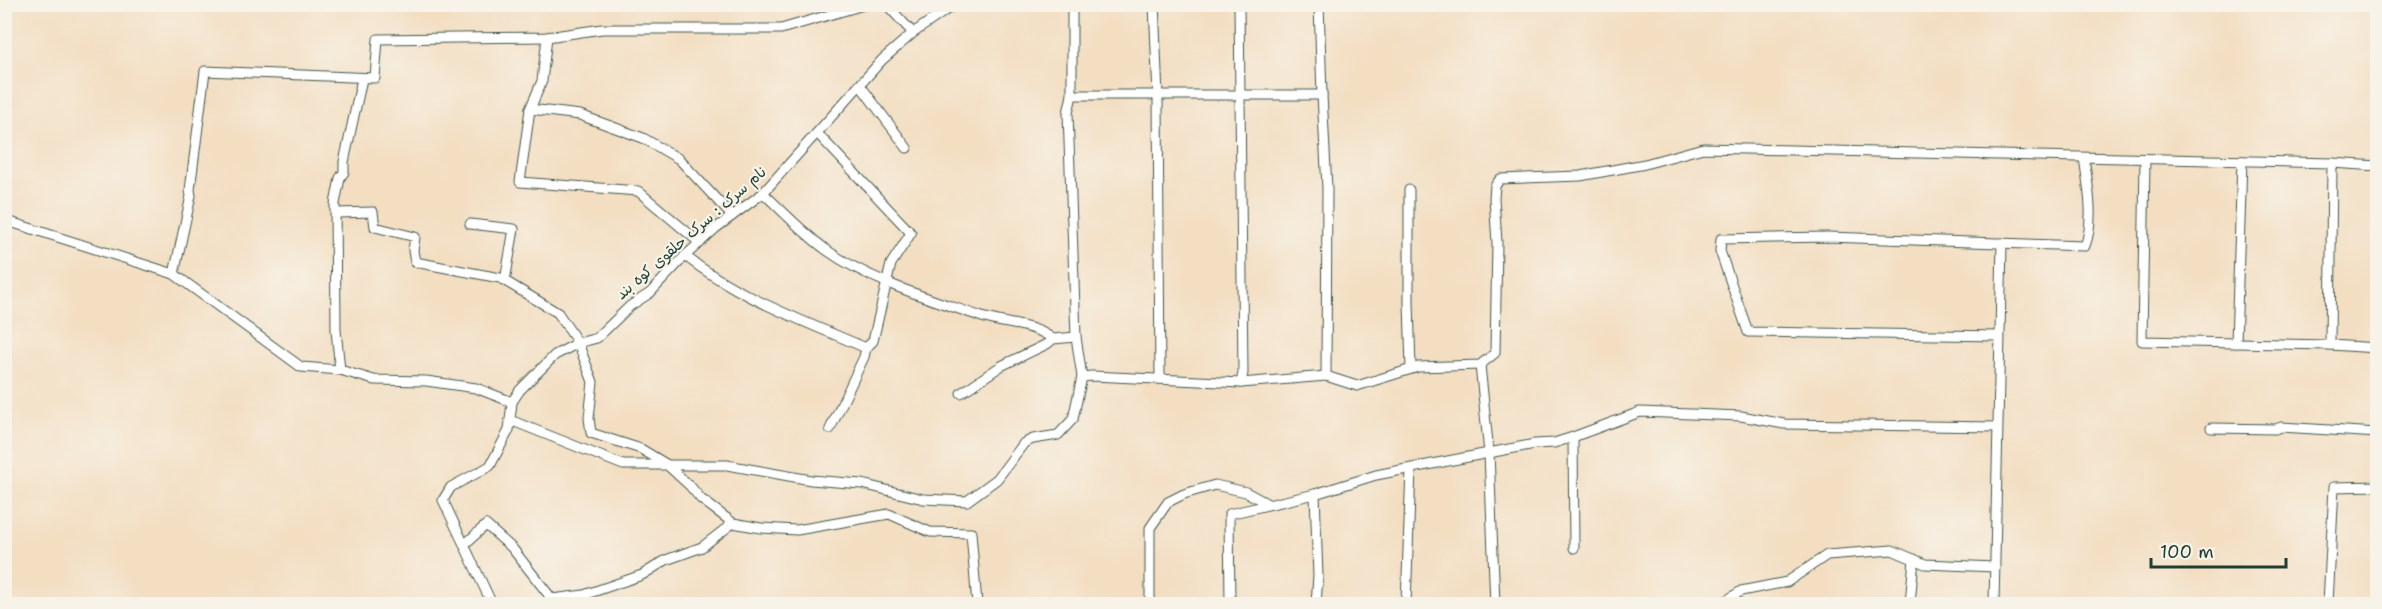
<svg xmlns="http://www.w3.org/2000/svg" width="2382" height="609" font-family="'Shantell Sans','Playpen Sans Arabic',sans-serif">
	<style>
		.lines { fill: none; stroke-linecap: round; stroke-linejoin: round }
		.street-casing { stroke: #3f5549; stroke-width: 11 }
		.street { stroke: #fff; stroke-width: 9 }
		.labels { text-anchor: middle; stroke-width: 4.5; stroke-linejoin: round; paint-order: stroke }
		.street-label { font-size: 15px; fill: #1f3d34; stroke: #f7f3e8 }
	</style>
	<rect width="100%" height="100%" fill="#f7f3e8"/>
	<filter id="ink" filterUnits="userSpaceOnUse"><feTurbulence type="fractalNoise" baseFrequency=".0167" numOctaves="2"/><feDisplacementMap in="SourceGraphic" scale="12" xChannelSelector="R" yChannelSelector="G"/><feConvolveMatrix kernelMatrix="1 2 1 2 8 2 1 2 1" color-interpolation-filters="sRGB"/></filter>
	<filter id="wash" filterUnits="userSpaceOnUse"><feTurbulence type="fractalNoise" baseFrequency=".008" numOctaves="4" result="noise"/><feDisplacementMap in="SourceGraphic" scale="24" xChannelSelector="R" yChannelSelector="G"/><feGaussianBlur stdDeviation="1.35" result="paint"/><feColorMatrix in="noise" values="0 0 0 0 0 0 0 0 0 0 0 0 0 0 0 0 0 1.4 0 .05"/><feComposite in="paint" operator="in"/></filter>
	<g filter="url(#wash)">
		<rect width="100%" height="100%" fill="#f3dec2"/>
	</g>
	<g filter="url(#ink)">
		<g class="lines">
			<defs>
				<g id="street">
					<polyline points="886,4 913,33"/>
					<polyline points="1154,4 1158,96 1160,379"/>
					<polyline points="1239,4 1243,373 1241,383"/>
					<polyline points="1319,4 1322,95 1327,188 1326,376"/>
					<polyline points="547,37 542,81 530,109 520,182 638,191 700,243"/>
					<polyline points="860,85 907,148"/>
					<polyline points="1072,95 1322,95"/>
					<polyline points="530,109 580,115 643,138 679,159 732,216"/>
					<polyline points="817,133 911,233 891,264 873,341 866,348 864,357 830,429"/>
					<polyline points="2145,159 2142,341 2330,345 2378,348"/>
					<polyline points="1409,190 1409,302 1411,369"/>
					<path d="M763 193C784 212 805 235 828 251 870 281 931 299 979 316 1003 325 1033 323 1053 339"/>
					<polyline points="337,213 373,212 375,227 415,237 413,251 415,262 500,278 558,313 578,343 593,382 589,418 591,433 641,449 666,464 690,486 701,499 733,523 761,528 797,530 889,514 930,532 971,533 977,604"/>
					<polyline points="4,220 174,274 301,367 340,370 374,380 426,381 476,388 512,402"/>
					<polyline points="470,224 514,229 505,281"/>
					<path d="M685 256C739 298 804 321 866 348"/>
					<polyline points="174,274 191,196 190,190 205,71 375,78 378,39 547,37 602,29 781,29 867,4"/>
					<path d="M1999 336 1748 332 1720 251 1721 239 1828 237 2085 246C2095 220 2088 185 2084 158"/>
					<polyline points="2236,343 2242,161"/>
					<polyline points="2330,345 2332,163"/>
					<polyline points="1480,365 1489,453 1495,604"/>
					<polyline points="340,370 336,330 335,204 340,178 344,172 344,162 362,79"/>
					<polyline points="1082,377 1092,376 1241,383 1326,376 1357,386 1418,367 1480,365 1495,353 1497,243 1494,198 1495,186 1500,179 1580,176 1645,164 1703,148 2332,163 2378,166"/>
					<polyline points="961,393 1001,366 1047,344 1053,339 1076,337"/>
					<polyline points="510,420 623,465 727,465 811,480 862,484 923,499 967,501 997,479 1024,443 1033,439 1058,435 1073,419 1082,377 1076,337 1068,113 1072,95 1072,4"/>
					<polyline points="2211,428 2276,429 2281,427 2378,433"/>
					<polyline points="1573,437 1574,548"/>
					<polyline points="1315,494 1318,576 1316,604"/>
					<polyline points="464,545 486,525 512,548 552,599 584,595 642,575 666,560 702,547 733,523"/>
					<polyline points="492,604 443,500 451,487 490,466 509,430 512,402 520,390 555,355 578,343 597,338 630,306 650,293 685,256 716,228 763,193 882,60 913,33 955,4"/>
					<polyline points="1150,604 1150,528 1168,502 1184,494 1215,485 1246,492 1268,504"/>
					<polyline points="1230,604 1229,514 1315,494 1376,475 1535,444 1554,443 1573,437 1640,412 1741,416 1784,424 1997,427"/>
					<polyline points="1406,604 1411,469"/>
					<polyline points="1721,604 1741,591 1787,582 1827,555 1892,550 1925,564 1995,567"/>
					<polyline points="1910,604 1914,559"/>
					<polyline points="1994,604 2002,243"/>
					<polyline points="2328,604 2334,487 2378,486"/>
				</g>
			</defs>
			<!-- street casing -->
			<use href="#street" class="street-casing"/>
			<!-- street -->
			<use href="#street" class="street"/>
		</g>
	</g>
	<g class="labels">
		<!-- street labels -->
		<g class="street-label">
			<text transform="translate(691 233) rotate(-41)" y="5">نام سرک : سرک حلقوی کوه بند</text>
		</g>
	</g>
	<!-- margin -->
	<rect width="2382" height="609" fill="none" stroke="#f7f3e8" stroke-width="24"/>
	<!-- scale -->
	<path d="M2151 558v9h135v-9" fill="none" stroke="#1f3d34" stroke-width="3"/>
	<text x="2160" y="558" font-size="18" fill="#1f3d34" stroke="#f7f3e8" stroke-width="4.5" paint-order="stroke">100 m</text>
</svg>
